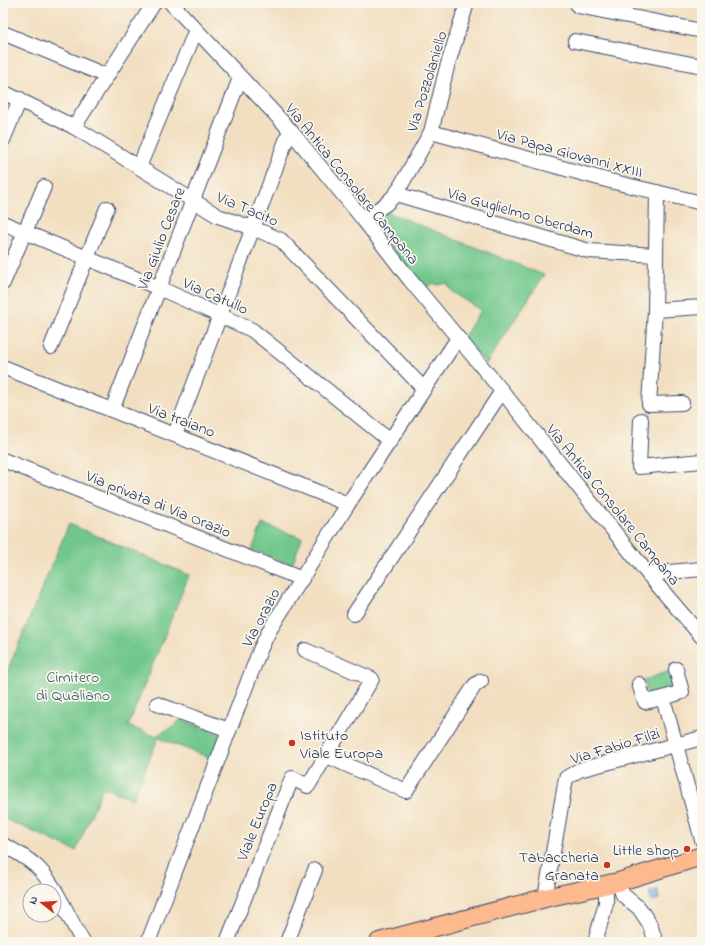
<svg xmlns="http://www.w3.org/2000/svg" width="705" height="945" font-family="'Indie Flower',sans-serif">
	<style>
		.green { fill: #71c78c; stroke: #467b75 }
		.water { fill: #60a4d5; stroke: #3e6a9a }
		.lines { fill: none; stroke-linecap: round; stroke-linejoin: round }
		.minor-casing { stroke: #3b496d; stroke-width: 16 }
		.major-casing { stroke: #3b496d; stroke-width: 20 }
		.minor { stroke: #fff; stroke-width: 14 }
		.major { stroke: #fcba8e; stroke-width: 18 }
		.poi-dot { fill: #c8321e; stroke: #fbf7ec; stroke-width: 1.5 }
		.labels { text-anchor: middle; stroke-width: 3.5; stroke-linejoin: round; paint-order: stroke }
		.street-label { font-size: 16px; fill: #1b2f5e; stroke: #fbf7ec }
		.park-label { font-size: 16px; fill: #355d6c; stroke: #fbf7ec }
		.poi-label { font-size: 16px; fill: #1b2f5e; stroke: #fbf7ec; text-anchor: end }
	</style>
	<rect width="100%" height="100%" fill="#fbf7ec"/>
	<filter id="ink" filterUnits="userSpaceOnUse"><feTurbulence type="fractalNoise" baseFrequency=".025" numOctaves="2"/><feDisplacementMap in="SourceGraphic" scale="8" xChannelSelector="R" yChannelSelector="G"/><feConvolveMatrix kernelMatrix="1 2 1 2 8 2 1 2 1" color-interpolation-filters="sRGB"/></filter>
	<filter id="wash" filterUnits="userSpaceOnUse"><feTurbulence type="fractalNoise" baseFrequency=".012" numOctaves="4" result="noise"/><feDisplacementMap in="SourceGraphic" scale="16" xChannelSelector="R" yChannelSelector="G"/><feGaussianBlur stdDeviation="0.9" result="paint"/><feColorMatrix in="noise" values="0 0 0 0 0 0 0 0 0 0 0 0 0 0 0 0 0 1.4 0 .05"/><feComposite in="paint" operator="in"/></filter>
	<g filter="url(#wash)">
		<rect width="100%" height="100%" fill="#f2dfc1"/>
		<!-- green -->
		<g class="green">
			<polygon points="385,211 544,275 486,364 463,338 481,310 451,291 447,283 437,285 434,283 423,289 373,225"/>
			<polygon points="69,524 189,575 128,726 157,737 159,734 176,725 180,719 223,736 213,759 158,738 133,799 103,787 76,851 3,818 3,681"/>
			<polygon points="262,524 302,538 292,565 252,550"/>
			<polygon points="670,671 675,690 649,697 644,680"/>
		</g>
		<!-- water -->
		<polygon class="water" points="658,889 659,899 651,902 649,892"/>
	</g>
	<g filter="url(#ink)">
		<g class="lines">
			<defs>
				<g id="minor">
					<polyline points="171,3 290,130 363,219 410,280 502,391 648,574 702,637"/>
					<polyline points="578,6 702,31"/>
					<polyline points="3,33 107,76"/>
					<polyline points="575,41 702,66"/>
					<polyline points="3,92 74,127 218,216 253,228 281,240 424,389"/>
					<polyline points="74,127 154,3"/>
					<polyline points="431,132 610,181 702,203"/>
					<polyline points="3,140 20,99"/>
					<polyline points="139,167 196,30"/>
					<polyline points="396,194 589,251 656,255 655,310 649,404 682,403"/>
					<polyline points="363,219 386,204 396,194 431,132 447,67 467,3"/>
					<polyline points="3,223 159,288 252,330 390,441"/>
					<polyline points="656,255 657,192"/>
					<polyline points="3,283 44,187"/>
					<polyline points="655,310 702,307"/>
					<polyline points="51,347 107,208"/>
					<polyline points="3,367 348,504"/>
					<polyline points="112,410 240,78"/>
					<polyline points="641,420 639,467 702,461"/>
					<polyline points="175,434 290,130"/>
					<polyline points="3,460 302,579"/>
					<polyline points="648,574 702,569"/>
					<polyline points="354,614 502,391"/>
					<polyline points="676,669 682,692 663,698 702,840"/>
					<polyline points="639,684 645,702 663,698"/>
					<polyline points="157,704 229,730"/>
					<polyline points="327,756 406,791 475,685 481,681"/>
					<path d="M3 845C15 851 26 857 36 866 56 884 69 919 83 942"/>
					<polyline points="618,882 623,895 639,908 649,923 654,936 654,942"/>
					<polyline points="545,898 566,778 579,770 702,738"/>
					<polyline points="148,942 260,650 269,631 348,504 458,338"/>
					<polyline points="227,942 292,778 308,786 372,679 305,650"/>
					<polyline points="287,942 315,870"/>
					<polyline points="595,942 606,903 606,884"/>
				</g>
				<polyline id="major" points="379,942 545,898 618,882 702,856"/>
			</defs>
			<!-- minor casing -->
			<use href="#minor" class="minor-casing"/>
			<!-- major casing -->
			<use href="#major" class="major-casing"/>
			<!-- minor -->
			<use href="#minor" class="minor"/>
			<!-- major -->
			<use href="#major" class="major"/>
		</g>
	</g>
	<!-- markers -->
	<g class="poi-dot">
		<circle cx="292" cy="743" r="4"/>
		<circle cx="687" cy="849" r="4"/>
		<circle cx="607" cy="865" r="4"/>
	</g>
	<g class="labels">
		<!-- street labels -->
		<g class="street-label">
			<text transform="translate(426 81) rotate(-73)" y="6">Via Pozzolaniello</text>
			<text transform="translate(570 152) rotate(15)" y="6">Via Papa Giovanni XXIII</text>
			<text transform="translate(353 183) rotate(51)" y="6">Via Antica Consolare Campana</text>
			<text transform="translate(248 208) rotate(23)" y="6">Via Tacito</text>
			<text transform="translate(521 212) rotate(16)" y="6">Via Guglielmo Oberdam</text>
			<text transform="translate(160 238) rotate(-69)" y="6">Via Giulio Cesare</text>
			<text transform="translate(216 295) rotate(24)" y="6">Via Catullo</text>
			<text transform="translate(182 419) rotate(21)" y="6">Via traiano</text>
			<text transform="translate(159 503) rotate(22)" y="6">Via privata di Via Orazio</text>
			<text transform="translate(614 504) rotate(51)" y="6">Via Antica Consolare Campana</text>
			<text transform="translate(260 617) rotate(-62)" y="6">Via orazio</text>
			<text transform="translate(615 745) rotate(-17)" y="6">Via Fabio Filzi</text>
			<text transform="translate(256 821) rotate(-68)" y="6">Viale Europa</text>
		</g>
		<!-- park labels -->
		<g class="park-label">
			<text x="73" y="682">Cimitero<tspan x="73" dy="18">di Qualiano</tspan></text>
		</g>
		<!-- poi labels -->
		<g class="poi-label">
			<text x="300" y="740" text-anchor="start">Istituto<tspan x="300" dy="18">Viale Europa</tspan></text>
			<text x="679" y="855">Little shop</text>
			<text x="599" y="862">Tabaccheria<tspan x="599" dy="18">Granata</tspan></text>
		</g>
	</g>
	<!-- margin -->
	<rect width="705" height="945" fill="none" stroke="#fbf7ec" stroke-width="16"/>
	<!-- north arrow -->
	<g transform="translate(42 903) rotate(287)"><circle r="19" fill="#fbf7ec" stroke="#a1a7b3"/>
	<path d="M0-3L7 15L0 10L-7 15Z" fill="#c8321e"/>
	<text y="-6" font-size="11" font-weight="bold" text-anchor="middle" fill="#1b2f5e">N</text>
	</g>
</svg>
